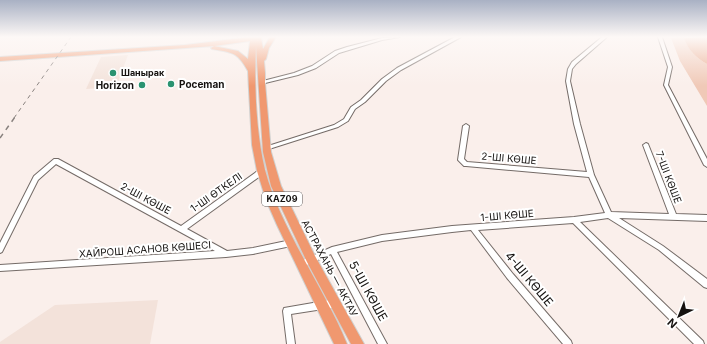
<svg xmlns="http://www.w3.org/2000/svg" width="707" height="344" font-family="Inter,sans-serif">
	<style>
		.built { fill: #f3e2da }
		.green { fill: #f0c9b7 }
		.water { fill: #eaac8f }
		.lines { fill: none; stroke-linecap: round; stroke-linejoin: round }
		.minor-casing { stroke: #746b67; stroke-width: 2 }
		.highway-casing { stroke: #d0d0cf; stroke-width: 2 }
		.minor { fill: #fff; fill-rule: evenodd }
		.highway { fill: #f0986f; fill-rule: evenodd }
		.rail-far1 { stroke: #87807d; stroke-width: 1; stroke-dasharray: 4 4; stroke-linecap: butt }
		.rail { stroke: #87807d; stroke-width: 1.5; stroke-dasharray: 5 5; stroke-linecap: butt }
		.poi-dot { fill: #2a9371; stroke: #fff; stroke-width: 1.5 }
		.labels { text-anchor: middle; stroke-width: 4; stroke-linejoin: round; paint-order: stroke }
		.far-poi-label { font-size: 9px; font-weight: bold; fill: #151210; stroke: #fff; text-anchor: start }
		.shield { fill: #fff; stroke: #5b5958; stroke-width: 1 }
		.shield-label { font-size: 9px; font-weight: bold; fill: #151210 }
		.poi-label { font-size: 10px; font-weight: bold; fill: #151210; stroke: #fff; text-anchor: start }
		.street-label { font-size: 10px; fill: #151210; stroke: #fff }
		.near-street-label { font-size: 12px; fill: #151210; stroke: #fff }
	</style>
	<rect width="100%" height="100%" fill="#faefeb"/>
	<!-- built -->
	<g class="built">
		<polygon points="128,55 116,87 86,89 101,57"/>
		<polygon points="158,300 150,344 0,344 0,342 55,305"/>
	</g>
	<!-- green -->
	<path class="green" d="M684 37C688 50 696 58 707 64V106L680 61 671 38Z"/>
	<!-- water -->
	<path class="water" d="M707 37V64C696 58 688 50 684 38Z"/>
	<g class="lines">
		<defs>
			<g id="minor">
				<polygon points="400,37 382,40 339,53 316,68 298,75 261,84 259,83 259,82 294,73 312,66 335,51 347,47 382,38"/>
				<polygon points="455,37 461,37 401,70 386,81 365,102 355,109 348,121 338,127 269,149 265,149 264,148 265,147 334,125 344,119 351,107 361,100 382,79 397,68"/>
				<polygon points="602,37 607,37 576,64 572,69 570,81 580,124 594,175 611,212 669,214 643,145 646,143 648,144 676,214 707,215 707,221 619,218 663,246 707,279 707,288 704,287 659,250 608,218 580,222 703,341 704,344 694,344 573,223 478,230 513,274 571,341 572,344 563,344 507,278 471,230 452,232 382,241 337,252 387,344 378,344 331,254 302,267 299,266 298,264 299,262 332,247 382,235 452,226 574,217 605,213 589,177 466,166 464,166 458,160 463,126 466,124 469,126 464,159 467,162 587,172 574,124 566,81 568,69 572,62"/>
				<polygon points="658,37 662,37 672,67 668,85 707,159 707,167 704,165 664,85 668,67"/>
				<polygon points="54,159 58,159 181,226 259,170 263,170 264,172 263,174 187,229 227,251 253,248 291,240 293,241 294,243 293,245 291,246 253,254 226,257 0,271 0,265 215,251 56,164 38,180 2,252 0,253 0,243 34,176"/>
				<polygon points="336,299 339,300 340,303 339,306 336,307 291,314 295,344 287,344 283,311 284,308"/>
			</g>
			<path id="highway" d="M249 37H261L263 49 270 37H276L269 48 266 59 264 61 265 73V83L271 152 281 186 315 256 364 344H351L307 262 271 186 263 152 256 46C254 85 256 132 265 170 281 230 324 287 347 344H334L277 225 266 200 257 171 252 145 248 71C237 51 232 53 212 49L211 48 214 46 0 61V57L185 45ZM250 41 248 59 238 51 214 46Z"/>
		</defs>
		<!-- minor casing -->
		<use href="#minor" class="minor-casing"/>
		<!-- highway casing -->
		<use href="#highway" class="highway-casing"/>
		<!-- minor -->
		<use href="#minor" class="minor"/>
		<!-- highway -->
		<use href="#highway" class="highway"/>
		<!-- rail-far1 -->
		<polyline class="rail-far1" points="14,118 71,37"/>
		<!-- rail -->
		<polyline class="rail" points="0,138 15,117"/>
	</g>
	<!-- sky -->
	<linearGradient id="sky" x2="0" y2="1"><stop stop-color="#a9b1c4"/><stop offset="0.43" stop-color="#fdf8f6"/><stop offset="1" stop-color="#fdf8f6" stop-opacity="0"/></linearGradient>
	<rect width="707" height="86" fill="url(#sky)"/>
	<!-- markers -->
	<g class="poi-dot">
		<circle cx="113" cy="73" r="4"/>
		<circle cx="171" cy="84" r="4"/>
		<circle cx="142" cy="85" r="4"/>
	</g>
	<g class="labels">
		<!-- far-poi labels -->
		<g class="far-poi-label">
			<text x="121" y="76">Шанырак</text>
		</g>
		<!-- shield labels -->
		<rect class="shield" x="262" y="192" width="40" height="14" rx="3"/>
		<g class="shield-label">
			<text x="282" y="202">KAZ09</text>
		</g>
		<!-- poi labels -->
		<g class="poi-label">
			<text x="179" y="88">Poceman</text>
			<text x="134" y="89" text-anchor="end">Horizon</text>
		</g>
		<!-- street labels -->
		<g class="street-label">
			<text transform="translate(509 158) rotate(5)" y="4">2-ШІ КӨШЕ</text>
			<text transform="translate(669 177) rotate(69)" y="4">7-ШI КӨШЕ</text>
			<text transform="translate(216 192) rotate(-35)" y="4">1-ШІ ӨТКЕЛІ</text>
			<text transform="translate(146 198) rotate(28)" y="4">2-ШІ КӨШЕ</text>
			<text transform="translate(507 215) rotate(-5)" y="4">1-ШІ КӨШЕ</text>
			<text transform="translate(145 249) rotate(-4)" y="4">ХАЙРОШ АСАНОВ КӨШЕСІ</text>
			<text transform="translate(330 268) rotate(62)" y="4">АСТРАХАНЬ — АКТАУ</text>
		</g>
		<!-- near-street labels -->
		<g class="near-street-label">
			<text transform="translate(529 279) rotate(50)" y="4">4-ШI КӨШЕ</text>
			<text transform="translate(368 291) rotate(61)" y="4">5-ШI КӨШЕ</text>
		</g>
	</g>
	<!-- north arrow -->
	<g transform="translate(679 316) rotate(223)" stroke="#ffffff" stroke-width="3" paint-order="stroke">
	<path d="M0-3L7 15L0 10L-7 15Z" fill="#151210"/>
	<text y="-6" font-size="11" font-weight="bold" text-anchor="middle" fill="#151210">N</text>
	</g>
</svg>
